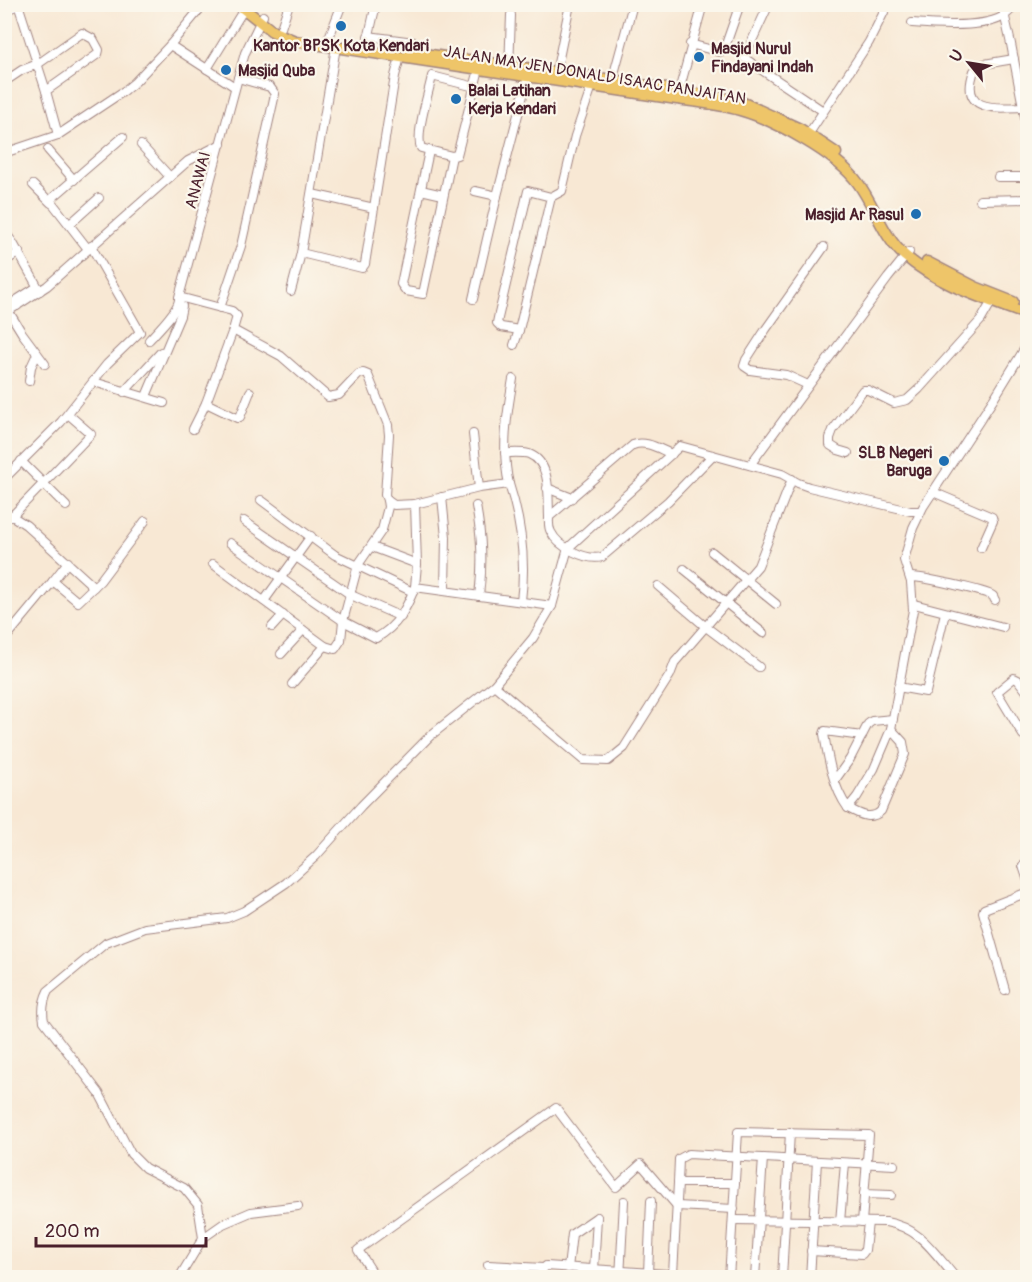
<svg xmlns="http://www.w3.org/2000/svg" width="1032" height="1282" font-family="Pangolin,sans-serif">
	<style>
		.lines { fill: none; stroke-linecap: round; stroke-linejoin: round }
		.minor-casing { stroke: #a18480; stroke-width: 10 }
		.highway-casing { stroke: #a18480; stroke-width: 13 }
		.minor { stroke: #fff; stroke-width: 8 }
		.highway { stroke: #eec569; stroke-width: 10 }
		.poi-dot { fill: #1f6fb2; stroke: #fbf7ec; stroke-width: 2 }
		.labels { text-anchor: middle; stroke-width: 4.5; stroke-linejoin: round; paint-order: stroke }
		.poi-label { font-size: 16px; font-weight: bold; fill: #4a1f2b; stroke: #fbf7ec; text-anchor: start }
		.street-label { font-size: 16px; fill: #4a1f2b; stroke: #fbf7ec }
	</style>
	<rect width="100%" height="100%" fill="#fbf7ec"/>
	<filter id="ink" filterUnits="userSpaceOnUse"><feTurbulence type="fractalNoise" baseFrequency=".0167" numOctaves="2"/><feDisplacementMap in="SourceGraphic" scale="12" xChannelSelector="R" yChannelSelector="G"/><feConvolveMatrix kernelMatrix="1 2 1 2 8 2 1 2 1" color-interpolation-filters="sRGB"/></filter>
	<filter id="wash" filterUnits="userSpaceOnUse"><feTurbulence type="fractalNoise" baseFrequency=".008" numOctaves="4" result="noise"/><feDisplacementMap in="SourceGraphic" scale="24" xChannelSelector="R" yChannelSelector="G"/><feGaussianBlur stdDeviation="1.35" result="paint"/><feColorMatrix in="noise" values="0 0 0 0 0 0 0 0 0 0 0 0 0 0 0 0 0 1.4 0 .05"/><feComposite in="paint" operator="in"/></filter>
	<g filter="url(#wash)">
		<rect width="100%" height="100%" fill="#f8e8d4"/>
	</g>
	<g filter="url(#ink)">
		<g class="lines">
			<defs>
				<g id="minor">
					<polyline points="18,4 46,91"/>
					<polyline points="769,4 744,58 823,111"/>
					<polyline points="1002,4 1011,44 1028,133"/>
					<polyline points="4,11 18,5"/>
					<path d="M263 16 245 53 238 78 179 297 232 311 237 316 233 330 281 356 328 397 339 395 359 374 363 373 368 375 388 425 389 435 385 495 387 500 394 505 415 504 479 488 509 484C501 450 507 413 513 379"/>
					<path d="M912 23C935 25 982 28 1002 17 1008 14 1012 9 1016 4"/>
					<polyline points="281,28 289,4"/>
					<polyline points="368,36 414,42 413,52"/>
					<polyline points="328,40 342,4"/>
					<polyline points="367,44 376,4"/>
					<polyline points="690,44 720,52 724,50 740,4"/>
					<polyline points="170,45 207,69 244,9"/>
					<path d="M1014 59 984 64 974 71C959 113 997 108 1023 107"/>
					<polyline points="207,69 235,87"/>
					<polyline points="509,69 511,15"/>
					<polyline points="556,73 570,4"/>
					<polyline points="612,81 633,4"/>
					<polyline points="4,82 22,70 38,64 82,33 93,39 99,50 98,54 46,91 58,135"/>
					<path d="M475 87 432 76C429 92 415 134 421 148L452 156 457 155 479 69"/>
					<polyline points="679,91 703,4"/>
					<polyline points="806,138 869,42 888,4"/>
					<polyline points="141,145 170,177"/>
					<polyline points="48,150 74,180"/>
					<polyline points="429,151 401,284 406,291 423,294 452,156"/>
					<polyline points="4,153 58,135 124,91 135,82 170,45 204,4"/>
					<polyline points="998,177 1028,177"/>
					<polyline points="33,185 51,203"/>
					<polyline points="421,190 443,195"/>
					<polyline points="475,191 497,196"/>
					<polyline points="312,194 374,208"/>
					<polyline points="551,197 519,330 501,327 497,323 498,318 528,191 551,197 562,191 575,136 592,86"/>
					<polyline points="980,200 1028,199"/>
					<polyline points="70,224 99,198"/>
					<polyline points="4,231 13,243 40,291"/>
					<polyline points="88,249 50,200 123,137"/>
					<polyline points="301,253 358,267 362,268 365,264 395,76 400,57"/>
					<polyline points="4,262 19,252"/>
					<polyline points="291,291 301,253 336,47"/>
					<polyline points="473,299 497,196 528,76"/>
					<polyline points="17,306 15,301 37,287"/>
					<polyline points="220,308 241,246 275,94 270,87 238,78"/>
					<polyline points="9,312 22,333 45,364"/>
					<polyline points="4,314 47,286 188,161 221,144"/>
					<path d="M149 340C157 331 179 310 179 299"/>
					<polyline points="514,345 519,330"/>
					<polyline points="29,381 31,367 37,354"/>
					<polyline points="94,382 164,403"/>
					<polyline points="808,385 786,375 750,370 744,366 746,360 766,329 824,247"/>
					<polyline points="124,392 161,352"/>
					<polyline points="147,394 180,316 182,306 179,304"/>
					<polyline points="206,403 237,418 240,417 250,392"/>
					<polyline points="193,429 206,403 233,330"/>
					<polyline points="473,434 479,488"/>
					<path d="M505 453C512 453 522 452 529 454 552 463 548 497 549 517"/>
					<polyline points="848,453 838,450 830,445 830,438 833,430 863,390 868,390 894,403 907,400 919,389 981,320 992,301"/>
					<path d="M672 454C659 449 646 440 633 445L549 517C549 522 548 527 551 532 558 547 586 561 602 557L668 501 713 455"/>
					<polyline points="21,461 66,506"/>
					<polyline points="750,465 888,278 909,252"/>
					<polyline points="4,479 61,422 107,364 140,332 91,246"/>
					<path d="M509 484C521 521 526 562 521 601"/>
					<polyline points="547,488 572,498"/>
					<polyline points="933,492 992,517 993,521 981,548"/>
					<polyline points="442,497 446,537 445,590"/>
					<polyline points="261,500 335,555 413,592"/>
					<path d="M476 506C482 538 483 563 479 596"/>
					<polyline points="4,511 26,525 94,587"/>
					<polyline points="11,517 91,434 68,414"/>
					<polyline points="244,521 351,595 401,617"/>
					<path d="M230 543 343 621 376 638C398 626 406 609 415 587"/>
					<polyline points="372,547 417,564"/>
					<polyline points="712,552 776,604"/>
					<polyline points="213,564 325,646 335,649 341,640 343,621 358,565 382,530 388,507 387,500"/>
					<polyline points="684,569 763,633"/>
					<path d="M910 577C919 576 986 591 993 596 994 597 994 599 995 600"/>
					<polyline points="53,581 68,562"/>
					<polyline points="658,586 706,627 759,667"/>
					<polyline points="264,601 311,536"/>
					<polyline points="914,604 1003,627"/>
					<polyline points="552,606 568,548 680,446 782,474 798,483 809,487 910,511 920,511"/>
					<polyline points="272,627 283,615"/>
					<polyline points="4,640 53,581 78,602 100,581 145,521"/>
					<polyline points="281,654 303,630"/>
					<polyline points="292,684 325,646"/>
					<polyline points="494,685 583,760 608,761 624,748 670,675 675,662 758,566 792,479"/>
					<polyline points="898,687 926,692 945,613"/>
					<polyline points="1023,735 997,692 1014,678 1018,680 1028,693"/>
					<path d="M862 736 825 731 824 734C828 758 833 788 848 808L857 797 874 769 891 729 913 610 911 582 904 560 913 528 923 507 993 400 1028 343"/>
					<polyline points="835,780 850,759 868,724 872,721 893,719"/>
					<path d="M848 808C859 814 871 821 881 811L905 754 903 742 891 729"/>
					<polyline points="1027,842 1028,842"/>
					<polyline points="1028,862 1023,866 1028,881"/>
					<polyline points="1005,990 983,912 984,909 1028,892"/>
					<polyline points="678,1183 679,1159 688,1154 894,1165"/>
					<polyline points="864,1194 891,1195"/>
					<path d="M733 1220 886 1222C921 1228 934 1253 956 1278"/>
					<polyline points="840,1222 845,1163"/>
					<polyline points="203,1238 223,1224 251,1212 298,1206"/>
					<polyline points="811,1251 862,1254 865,1250 868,1222"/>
					<polyline points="488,1265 543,1268"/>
					<polyline points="568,1268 572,1234 597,1217"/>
					<polyline points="594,1270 597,1217"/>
					<polyline points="648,1273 651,1201"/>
					<polyline points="673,1274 678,1183 735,1183"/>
					<path d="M179 1278 203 1238 198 1205 184 1188 145 1168 131 1154 99 1093 44 1021C42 1010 43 1001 48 991L106 943 145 928 227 918 244 911 286 883 316 856 361 806 430 736 494 685 533 638 552 606 415 587 417 564 415 504"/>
					<polyline points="376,1278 358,1250 556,1108 616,1187 641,1164 677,1206 734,1209"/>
					<polyline points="542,1278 542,1270 546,1266 729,1278 738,1132 869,1135 862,1222"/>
					<polyline points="620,1278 624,1201"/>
					<polyline points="755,1278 763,1158"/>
					<polyline points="782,1278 790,1132"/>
					<polyline points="810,1278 817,1161"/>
				</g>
				<g id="highway">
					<path d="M238 4 272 31 295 41 677 99C698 102 720 104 740 110 775 120 837 154 858 183 875 206 883 237 905 256 939 285 986 299 1028 315"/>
					<polyline points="409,52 605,79 739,101 800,129 836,153"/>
					<polyline points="927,262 975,287 1013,302"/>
				</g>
			</defs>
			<!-- minor casing -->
			<use href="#minor" class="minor-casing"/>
			<!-- highway casing -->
			<use href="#highway" class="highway-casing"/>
			<!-- minor -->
			<use href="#minor" class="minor"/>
			<!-- highway -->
			<use href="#highway" class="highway"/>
		</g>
	</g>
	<!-- markers -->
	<g class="poi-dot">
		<circle cx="341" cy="26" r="6"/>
		<circle cx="699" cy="57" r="6"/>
		<circle cx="226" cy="70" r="6"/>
		<circle cx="456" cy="99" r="6"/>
		<circle cx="916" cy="214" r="6"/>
		<circle cx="944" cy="461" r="6"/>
	</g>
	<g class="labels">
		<!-- poi labels -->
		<g class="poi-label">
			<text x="341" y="51" text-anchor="middle">Kantor BPSK Kota Kendari</text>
			<text x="711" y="54">Masjid Nurul<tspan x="711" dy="18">Findayani Indah</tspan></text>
			<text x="238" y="76">Masjid Quba</text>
			<text x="468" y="96">Balai Latihan<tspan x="468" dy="18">Kerja Kendari</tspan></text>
			<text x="904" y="220" text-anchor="end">Masjid Ar Rasul</text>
			<text x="932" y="458" text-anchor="end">SLB Negeri<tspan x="932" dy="18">Baruga</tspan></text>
		</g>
		<!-- street labels -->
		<g class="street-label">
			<text transform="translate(595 74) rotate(9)" y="6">JALAN MAYJEN DONALD ISAAC PANJAITAN</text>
			<text transform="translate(197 180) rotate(-75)" y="6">ANAWAI</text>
		</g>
	</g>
	<!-- margin -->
	<rect width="1032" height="1282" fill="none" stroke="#fbf7ec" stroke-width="24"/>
	<!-- north arrow -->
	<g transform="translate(969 63) rotate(300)" stroke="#fbf7ec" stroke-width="4.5" paint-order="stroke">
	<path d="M0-4.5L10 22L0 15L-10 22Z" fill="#4a1f2b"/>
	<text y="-9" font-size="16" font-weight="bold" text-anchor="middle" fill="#4a1f2b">U</text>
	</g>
	<!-- scale -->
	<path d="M36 1237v9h170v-9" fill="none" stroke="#4a1f2b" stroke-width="3"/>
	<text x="45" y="1237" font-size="18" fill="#4a1f2b" stroke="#fbf7ec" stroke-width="4.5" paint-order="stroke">200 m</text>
</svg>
